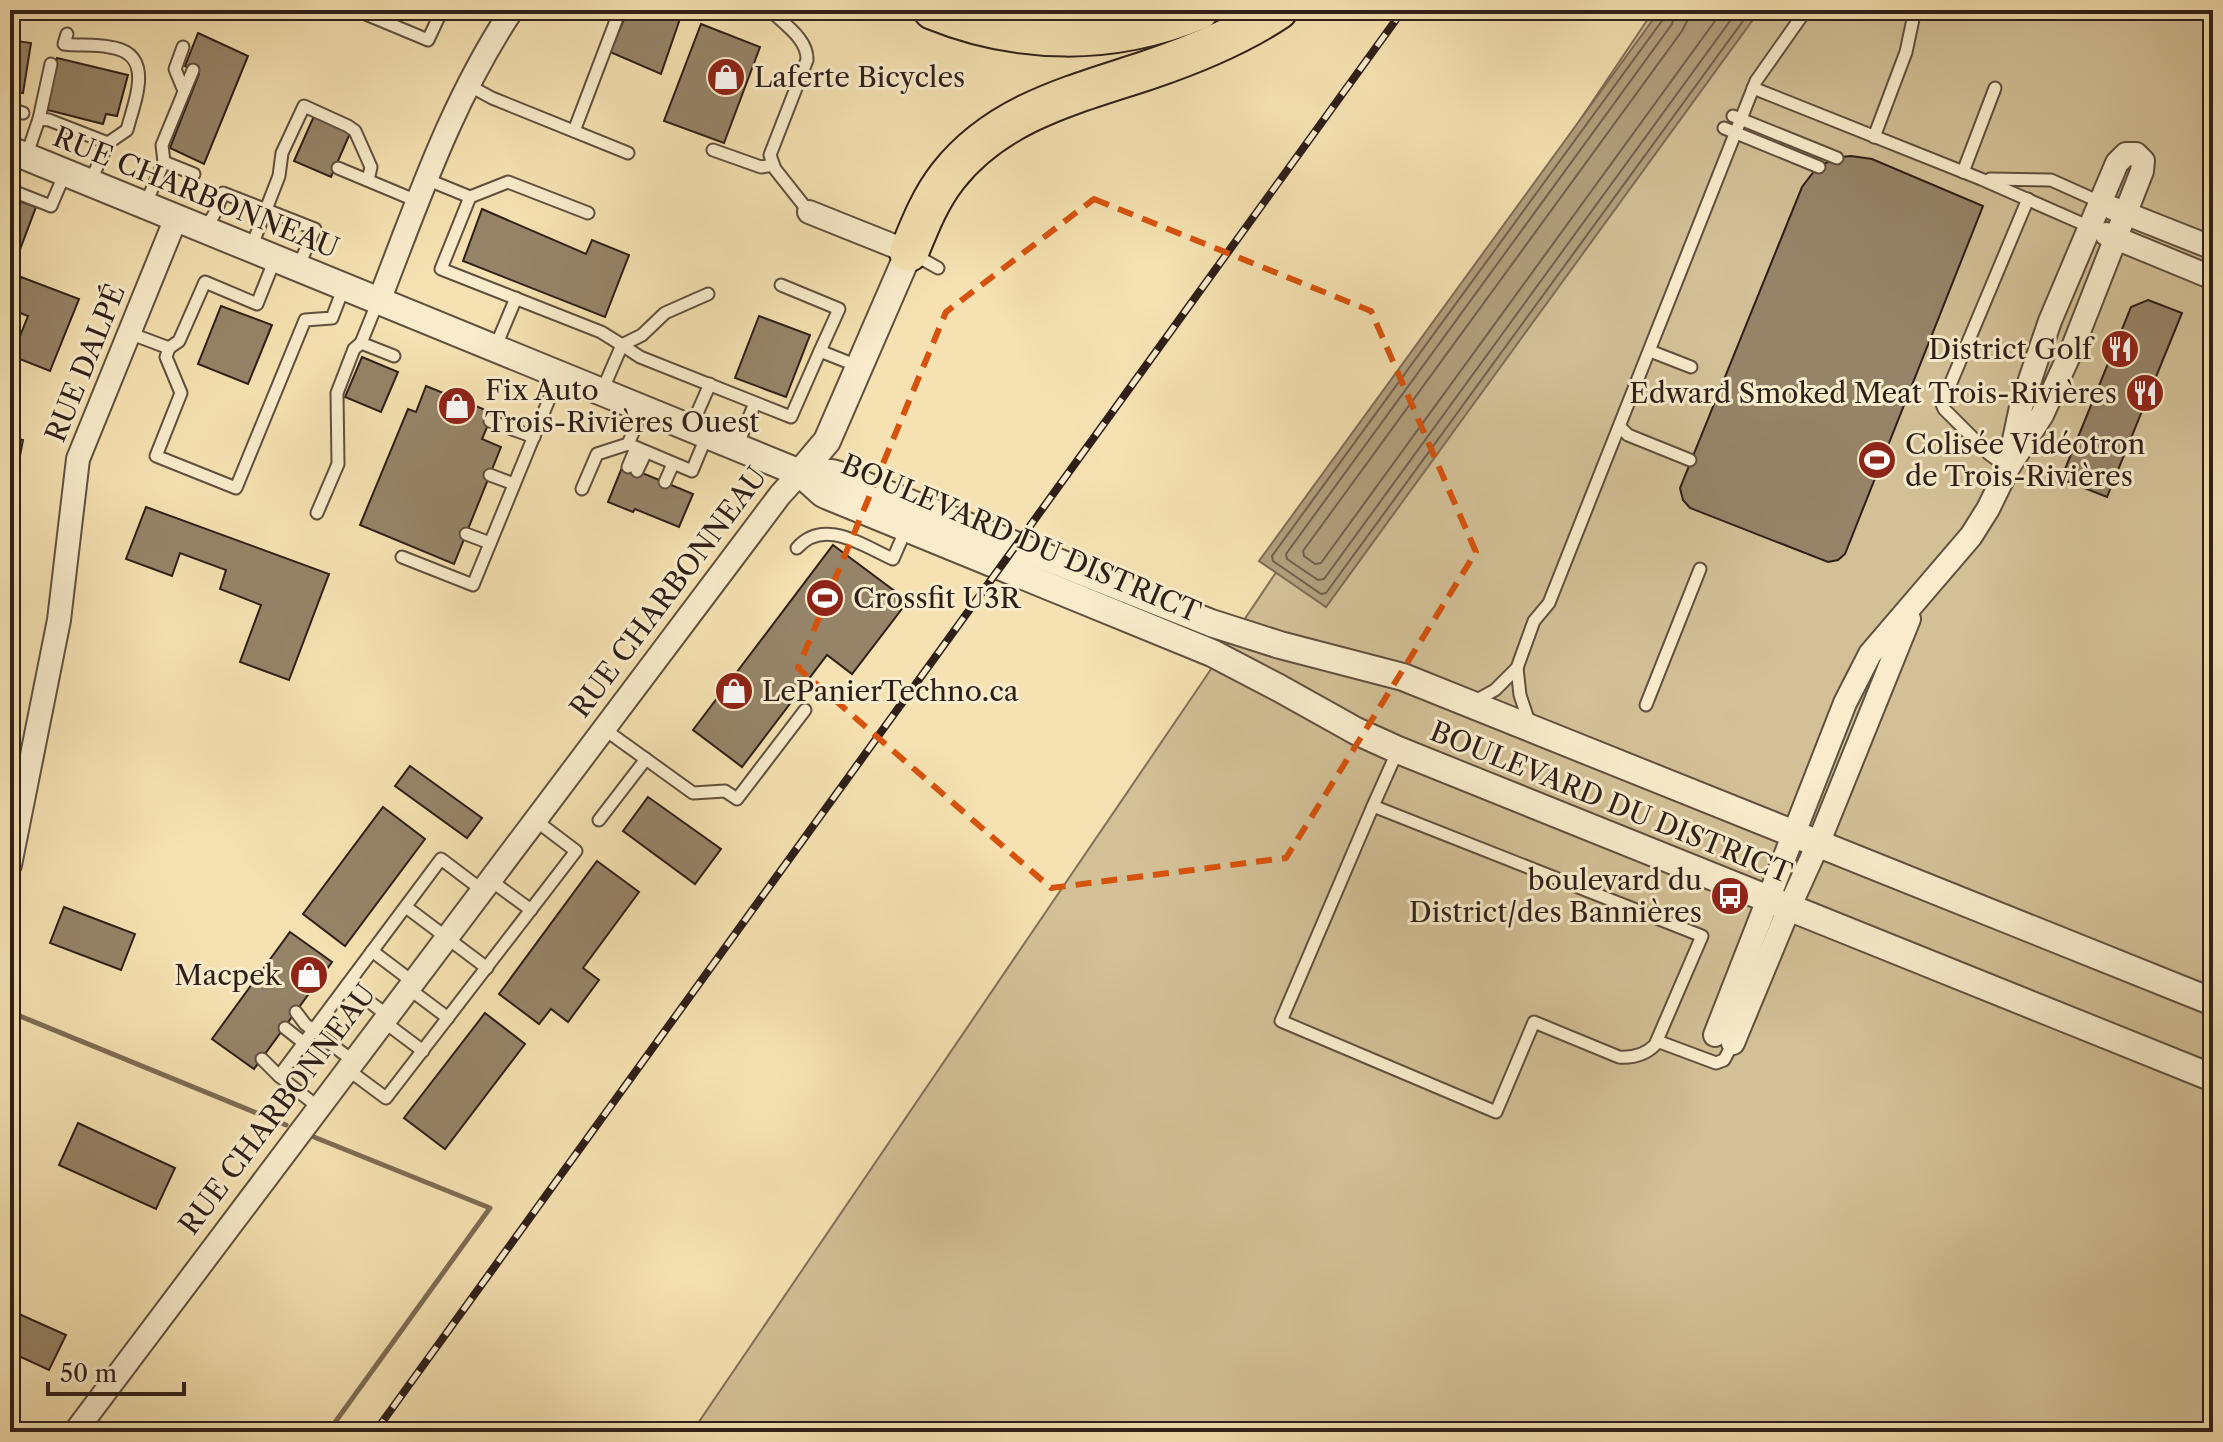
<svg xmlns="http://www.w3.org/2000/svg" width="2223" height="1442" font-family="'Libre Caslon Text',serif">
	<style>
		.green { fill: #d3c097; stroke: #817058; stroke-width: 2 }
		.water { fill: #b29f7d; stroke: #7e6c55; stroke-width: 2 }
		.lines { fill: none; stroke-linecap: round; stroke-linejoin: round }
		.shore { stroke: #705f4b; stroke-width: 2 }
		.stream { stroke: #7e6c55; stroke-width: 5 }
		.building { fill: #968468; stroke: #2f1f19; stroke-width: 2 }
		.service-casing { stroke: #60503f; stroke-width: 15 }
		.minor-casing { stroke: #60503f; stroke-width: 26 }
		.tertiary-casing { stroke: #60503f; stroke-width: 30 }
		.motorway-casing { stroke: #2f1f19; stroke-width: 42 }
		.service { stroke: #f8eccc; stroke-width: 11 }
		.minor { stroke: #f8eccc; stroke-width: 22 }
		.tertiary { stroke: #f8eccc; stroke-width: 26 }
		.motorway { stroke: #f5e1b1; stroke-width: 38 }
		.rail-casing { stroke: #2f1f19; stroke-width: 8 }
		.rail { stroke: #f8eccc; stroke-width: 5; stroke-dasharray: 15; stroke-linecap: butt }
		.marked { fill: none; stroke: #d6530d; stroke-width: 6; stroke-dasharray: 16 10; stroke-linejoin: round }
		.labels { text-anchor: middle; stroke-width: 6; stroke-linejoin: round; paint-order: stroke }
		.poi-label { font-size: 28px; fill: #2f1f19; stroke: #f8eccc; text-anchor: start }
		.street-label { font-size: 28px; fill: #2f1f19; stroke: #f8eccc }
	</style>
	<rect width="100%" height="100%" fill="#f5e1b1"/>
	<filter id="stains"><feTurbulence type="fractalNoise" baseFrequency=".0025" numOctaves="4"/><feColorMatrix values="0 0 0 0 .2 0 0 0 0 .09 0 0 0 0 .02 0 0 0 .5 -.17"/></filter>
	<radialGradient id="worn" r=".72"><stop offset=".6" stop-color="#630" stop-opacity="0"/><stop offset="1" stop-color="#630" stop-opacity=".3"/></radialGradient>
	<!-- green -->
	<polygon class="green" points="1654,10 2213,10 2213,1432 692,1432 1203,681"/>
	<!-- water -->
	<polygon class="water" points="1660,10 1760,10 1326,607 1259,561"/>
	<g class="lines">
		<!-- shore -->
		<g class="shore">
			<polyline points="1666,10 1664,18 1272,556 1273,561 1321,594 1326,593 1751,10"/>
			<polyline points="1676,10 1672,24 1286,554 1287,559 1318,580 1324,579 1738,10"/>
			<polyline points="1688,10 1687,21 1682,31 1303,551 1304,556 1315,564 1321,563 1723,10"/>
		</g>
		<!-- stream -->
		<g class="stream">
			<polyline points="10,1012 286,1125"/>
			<polyline points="314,1137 490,1208 328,1432"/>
		</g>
	</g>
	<!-- building -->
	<g class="building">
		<polygon points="628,10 683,10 661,74 610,52"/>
		<polygon points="701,24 760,47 724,143 664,121"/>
		<polygon points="198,33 248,56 204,164 170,148 199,74 185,66"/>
		<polygon points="10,40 31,43 23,93 10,91"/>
		<polygon points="57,58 128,75 117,116 106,114 103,124 44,109"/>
		<polygon points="314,116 351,131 331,177 294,161"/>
		<polygon points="1851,156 1872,159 1983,206 1845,554 1838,560 1828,562 1690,508 1683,500 1680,488 1802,187 1815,170 1823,164 1841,157"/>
		<polygon points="10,198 36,207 10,276"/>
		<polygon points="482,209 586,254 592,240 629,255 605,317 463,261"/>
		<polygon points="21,277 79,299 50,371 12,356 28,316 10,309"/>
		<polygon points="2148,300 2182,313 2107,497 2061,479 2131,307"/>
		<polygon points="221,306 272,325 248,384 198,364"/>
		<polygon points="759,316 810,335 786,397 735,378"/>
		<polygon points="362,357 398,372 381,412 345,397"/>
		<polygon points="426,386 493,413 482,439 501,447 454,564 360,525 408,409 416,412"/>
		<polygon points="10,437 23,440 16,477 10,476"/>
		<polygon points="623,465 693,494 679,527 635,509 633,512 608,502"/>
		<polygon points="10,491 17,492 10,528"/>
		<polygon points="146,507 329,574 289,680 240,662 261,605 220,589 226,570 180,553 172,576 126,559"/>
		<polygon points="833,545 908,601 852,674 827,655 742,767 693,730"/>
		<polygon points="410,766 482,818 467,838 395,786"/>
		<polygon points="648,797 721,849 695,884 623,831"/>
		<polygon points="383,807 425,839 345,946 303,914"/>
		<polygon points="597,861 639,892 583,968 599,980 568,1022 551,1009 539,1024 499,994"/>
		<polygon points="64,907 135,934 121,970 50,943"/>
		<polygon points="290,932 332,962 254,1069 212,1039"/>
		<polygon points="485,1013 525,1044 445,1149 404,1118"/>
		<polygon points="78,1123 175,1168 156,1209 59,1165"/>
		<polygon points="10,1310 66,1335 49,1370 10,1352"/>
	</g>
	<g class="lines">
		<defs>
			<g id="service">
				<polyline points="356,10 428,40 442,10"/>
				<path d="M770 10C784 24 808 39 807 60L770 155 775 169 809 212"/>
				<path d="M67 34 64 44C79 46 94 44 109 47 156 53 135 99 127 130L108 143"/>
				<polyline points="183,47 175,69 184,91"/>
				<polyline points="468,85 492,98 628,153"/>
				<polyline points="1753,88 1981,179 2090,227"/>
				<polyline points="10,109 23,113"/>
				<polyline points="1733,116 1837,158"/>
				<polyline points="39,119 51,64"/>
				<polyline points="1724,128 1819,167"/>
				<polyline points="574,131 620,10"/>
				<polyline points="1874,137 1906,52 1915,10"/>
				<polyline points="713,150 761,167 773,165"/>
				<polyline points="26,157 39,119 49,120 108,143 90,182"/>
				<polyline points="164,162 162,145 193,70"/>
				<polyline points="338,168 417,201"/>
				<polyline points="1963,172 1995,88"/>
				<polyline points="426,179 470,197 441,269 601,332 622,345 602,391"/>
				<polyline points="1990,179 2051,180 2100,202"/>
				<polyline points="10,190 51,206 65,173"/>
				<polyline points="470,197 508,182 588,213"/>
				<polyline points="145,205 164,162 194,174"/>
				<polyline points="205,230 216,211 223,193 315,229 298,267"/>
				<polyline points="251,248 279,176 282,153 304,106 348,126 355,131 371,167 368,180"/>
				<polyline points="913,254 938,268"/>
				<polyline points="781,285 839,309 820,351"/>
				<polyline points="378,301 361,343 394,356"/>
				<polyline points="129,333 169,348 179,341 205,282 257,304 275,259"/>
				<polyline points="622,345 640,357 791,417 820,351 860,367"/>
				<polyline points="622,345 642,335 665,313 708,294"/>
				<polyline points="169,348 166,357 181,393 156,456 236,488 305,320 332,318 344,287"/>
				<polyline points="495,348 516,298"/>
				<polyline points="1650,351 1691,367"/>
				<polyline points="643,409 628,444 692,471 707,435"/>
				<polyline points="490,421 534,437"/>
				<polyline points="691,427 710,384"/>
				<polyline points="1620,427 1628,435 1690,460"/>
				<polyline points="737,446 755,403"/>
				<polyline points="628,467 636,448"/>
				<polyline points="2008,468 1989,454 1944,409 1942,404 2028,199"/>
				<polyline points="637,471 646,452"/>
				<polyline points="490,475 514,484"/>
				<polyline points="665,482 673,464"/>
				<polyline points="582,489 597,454 628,444"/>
				<polyline points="317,513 338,464 337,393 354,349 361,343"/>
				<polyline points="466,534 490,543"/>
				<path d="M797 548C824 517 863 546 893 559L906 529"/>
				<polyline points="402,557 473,585 559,375"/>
				<polyline points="1517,668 1520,695 1530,725"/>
				<polyline points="1473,702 1495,690 1517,668 1534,621 1549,603 1756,81 1806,10"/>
				<polyline points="1646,705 1700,569"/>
				<polyline points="604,729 693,793 725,791 737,799 805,710"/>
				<path d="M1373 806 1702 936 1655 1045C1645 1055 1633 1058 1619 1057L1534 1022 1496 1112 1281 1021Z"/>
				<polyline points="1373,806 1398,750"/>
				<polyline points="599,820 646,759"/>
				<polyline points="490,880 531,910"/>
				<polyline points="406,907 487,968"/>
				<polyline points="372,951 413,982"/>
				<polyline points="347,985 387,1015"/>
				<polyline points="408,988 448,1018"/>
				<polyline points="296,1012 305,1024 353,1061"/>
				<polyline points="383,1021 423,1051"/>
				<polyline points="285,1028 304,1043"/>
				<polyline points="1657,1041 1716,1063 1724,1060 1733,1043"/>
				<polyline points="262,1059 279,1076"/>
				<polyline points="347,1069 386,1098 576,851 535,820"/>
				<polyline points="318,1107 279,1076 441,859 482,890"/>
			</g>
			<g id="minor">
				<polyline points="2112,208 2213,248"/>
				<polyline points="809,212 909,252"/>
				<polyline points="2106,234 2213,278"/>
				<path d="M379 301C418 201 452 100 512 10"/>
				<polyline points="10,865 59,620 78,459 176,218"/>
				<polyline points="1715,1035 1845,703 1870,654 1971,536 1988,509 2008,468 2042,415 2073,347 2142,171 2143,161 2136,154 2126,154 2117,163 2050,321 2037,359 2021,407 2008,468"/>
				<polyline points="1733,1043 1789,908 1818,844 1909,619"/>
				<polyline points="75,1432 780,495 800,473"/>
			</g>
			<g id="tertiary">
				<polyline points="10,150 800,473 822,493 828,496 1212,653 1279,688 1356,731 1398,750 2213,1078"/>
				<polyline points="800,473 832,473 839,475 1211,623 1280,645 1403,677 2213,1002"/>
				<polyline points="800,473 827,441 909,252"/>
			</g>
			<g id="motorway">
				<path d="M933 10C1019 45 1113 46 1199 10"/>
				<path d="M909 252C920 225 930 199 948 176 999 111 1077 94 1151 69 1195 54 1239 36 1278 10"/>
			</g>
		</defs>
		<!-- service casing -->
		<use href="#service" class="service-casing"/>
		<!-- minor casing -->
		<use href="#minor" class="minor-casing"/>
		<!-- tertiary casing -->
		<use href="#tertiary" class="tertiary-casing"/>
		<!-- motorway casing -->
		<use href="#motorway" class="motorway-casing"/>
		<!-- service -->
		<use href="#service" class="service"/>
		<!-- minor -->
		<use href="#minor" class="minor"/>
		<!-- tertiary -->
		<use href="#tertiary" class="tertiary"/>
		<!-- motorway -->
		<use href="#motorway" class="motorway"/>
		<defs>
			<polyline id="rail" points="375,1432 1403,10"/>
		</defs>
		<!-- rail casing -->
		<use href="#rail" class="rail-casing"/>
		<!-- rail -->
		<use href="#rail" class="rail"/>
	</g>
	<!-- marked area -->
	<path class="marked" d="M1094 199 1371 311 1476 552 1286 858 1051 888 798 668 946 312Z"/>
	<!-- icons -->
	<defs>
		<symbol id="shop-disc" viewBox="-11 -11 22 22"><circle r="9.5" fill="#8f2418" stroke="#f8eccc"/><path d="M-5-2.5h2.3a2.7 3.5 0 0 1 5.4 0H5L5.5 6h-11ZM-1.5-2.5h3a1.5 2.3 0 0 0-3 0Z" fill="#fff"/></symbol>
		<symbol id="restaurant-disc" viewBox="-11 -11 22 22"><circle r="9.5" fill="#8f2418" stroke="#f8eccc"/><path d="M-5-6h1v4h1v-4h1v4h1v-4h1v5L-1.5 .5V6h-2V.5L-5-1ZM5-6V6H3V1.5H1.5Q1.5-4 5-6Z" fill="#fff"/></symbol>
		<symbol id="stadium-disc" viewBox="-11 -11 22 22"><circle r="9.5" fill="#8f2418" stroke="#f8eccc"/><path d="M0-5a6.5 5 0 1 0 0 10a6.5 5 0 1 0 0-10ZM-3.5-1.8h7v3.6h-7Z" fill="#fff"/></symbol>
		<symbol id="bus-disc" viewBox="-11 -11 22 22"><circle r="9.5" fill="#8f2418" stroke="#f8eccc"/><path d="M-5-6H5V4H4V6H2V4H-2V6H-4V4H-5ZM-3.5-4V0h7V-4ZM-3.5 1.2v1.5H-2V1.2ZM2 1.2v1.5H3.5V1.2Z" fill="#fff"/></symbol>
	</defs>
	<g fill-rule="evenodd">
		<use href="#shop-disc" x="704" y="55" width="44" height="44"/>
		<use href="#restaurant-disc" x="2098" y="327" width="44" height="44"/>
		<use href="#restaurant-disc" x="2123" y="371" width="44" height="44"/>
		<use href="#shop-disc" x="435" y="384" width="44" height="44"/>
		<use href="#stadium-disc" x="1855" y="438" width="44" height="44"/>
		<use href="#stadium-disc" x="803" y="576" width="44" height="44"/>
		<use href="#shop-disc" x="712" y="669" width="44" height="44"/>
		<use href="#bus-disc" x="1708" y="874" width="44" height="44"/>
		<use href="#shop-disc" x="287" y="953" width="44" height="44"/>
	</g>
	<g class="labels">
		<!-- poi labels -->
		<g class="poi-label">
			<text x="754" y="87">Laferte Bicycles</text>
			<text x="2092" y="359" text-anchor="end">District Golf</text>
			<text x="485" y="400">Fix Auto<tspan x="485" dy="32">Trois-Rivières Ouest</tspan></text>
			<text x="2117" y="403" text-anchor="end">Edward Smoked Meat Trois-Rivières</text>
			<text x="1905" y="454">Colisée Vidéotron<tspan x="1905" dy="32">de Trois-Rivières</tspan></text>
			<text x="853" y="608">Crossfit U3R</text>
			<text x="762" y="701">LePanierTechno.ca</text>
			<text x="1702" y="890" text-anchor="end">boulevard du<tspan x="1702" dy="32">District/des Bannières</tspan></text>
			<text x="281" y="985" text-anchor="end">Macpek</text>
		</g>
		<!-- street labels -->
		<g class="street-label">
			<text transform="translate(196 192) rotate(22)" y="10">RUE CHARBONNEAU</text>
			<text transform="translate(85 363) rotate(-68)" y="10">RUE DALPÉ</text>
			<text transform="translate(1021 538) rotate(23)" y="10">BOULEVARD DU DISTRICT</text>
			<text transform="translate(668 592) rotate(-53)" y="10">RUE CHARBONNEAU</text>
			<text transform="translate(1611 802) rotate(22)" y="10">BOULEVARD DU DISTRICT</text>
			<text transform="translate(277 1109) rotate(-53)" y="10">RUE CHARBONNEAU</text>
		</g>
	</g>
	<!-- margin -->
	<rect width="2223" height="1442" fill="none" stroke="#f5e1b1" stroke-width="40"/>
	<rect x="12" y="12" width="2199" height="1418" fill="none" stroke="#2f1f19" stroke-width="4"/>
	<rect x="20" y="20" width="2183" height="1402" fill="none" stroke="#2f1f19" stroke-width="2"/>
	<!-- scale -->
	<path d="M48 1382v12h136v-12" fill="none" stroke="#2f1f19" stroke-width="4"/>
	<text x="60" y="1382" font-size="24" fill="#2f1f19" stroke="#f8eccc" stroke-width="6" paint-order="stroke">50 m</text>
	<rect width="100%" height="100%" filter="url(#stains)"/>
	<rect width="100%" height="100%" fill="url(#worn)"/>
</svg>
